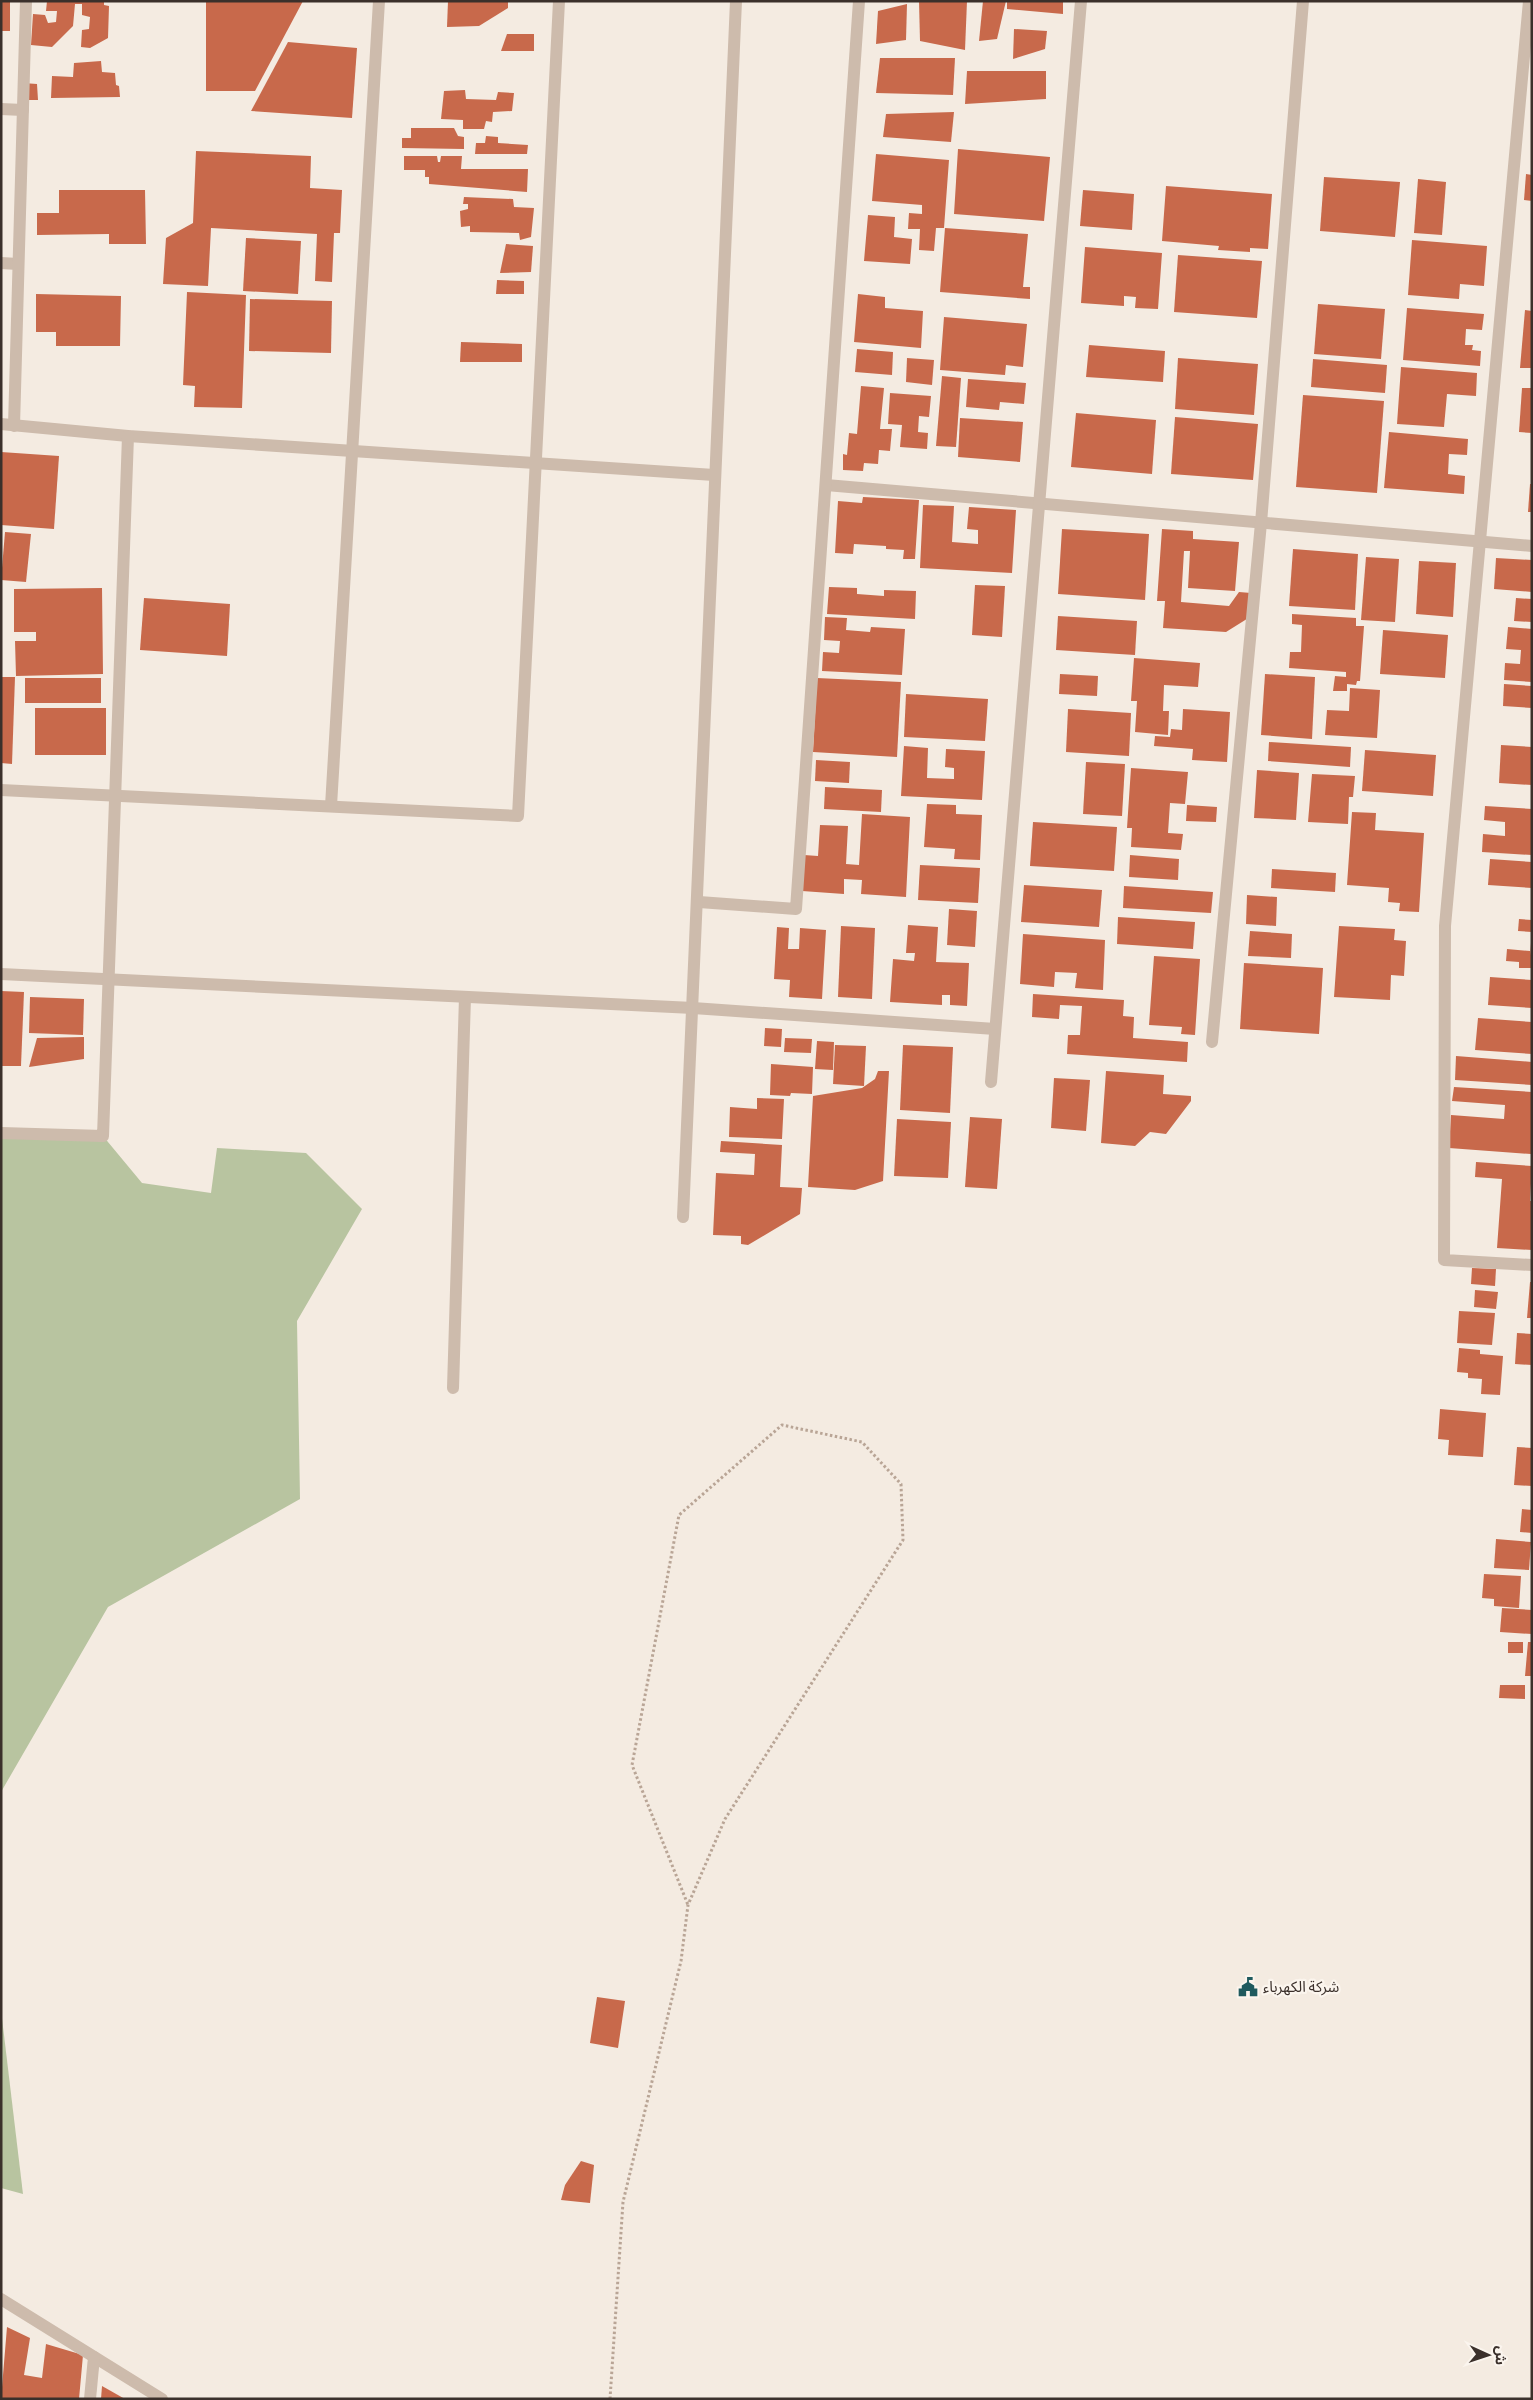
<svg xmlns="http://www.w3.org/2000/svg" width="1533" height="2400" font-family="Commissioner,'Noto Sans Arabic',sans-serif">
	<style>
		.green { fill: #b8c4a0 }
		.building { fill: #c8694b }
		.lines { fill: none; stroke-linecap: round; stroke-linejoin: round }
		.path { stroke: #b9a596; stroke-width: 3; stroke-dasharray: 2.5 2.5; stroke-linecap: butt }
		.street { stroke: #cdbbac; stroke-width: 12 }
		.labels { text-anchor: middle; stroke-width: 4.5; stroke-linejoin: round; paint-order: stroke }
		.poi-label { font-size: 15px; fill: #3b302b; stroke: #fbf5ee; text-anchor: start }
	</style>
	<rect width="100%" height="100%" fill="#f4ebe1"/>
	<!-- green -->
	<g class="green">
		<polygon points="1,1132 103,1136 142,1183 211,1193 217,1148 306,1153 362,1209 297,1321 300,1499 108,1607 1,1792"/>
		<polygon points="1,2010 23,2194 1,2188"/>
	</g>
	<!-- building -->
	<g class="building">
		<rect x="1" y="1" width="9" height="30"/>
		<polygon points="47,1 104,1 104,5 109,6 108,38 90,48 81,47 82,30 89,29 90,17 82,15 82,4 75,4 73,26 52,47 31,45 33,14 45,15 48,23 56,22 57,11 46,11"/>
		<polygon points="206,1 303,1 255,91 206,91"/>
		<polygon points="448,1 508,1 508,8 479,26 447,27"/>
		<polygon points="919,1 967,1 965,50 920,41"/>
		<polygon points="983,1 1006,1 997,39 979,41"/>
		<polygon points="1007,1 1063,1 1063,14 1007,9"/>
		<polygon points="907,4 906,40 876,44 878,11"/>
		<polygon points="1014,29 1047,31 1045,49 1013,59"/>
		<polygon points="507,34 534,34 534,51 501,51"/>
		<polygon points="288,42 357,48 352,118 251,111"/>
		<polygon points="880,58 955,58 953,95 876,93"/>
		<polygon points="101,61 102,72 115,73 116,85 119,86 120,97 51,98 52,76 73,77 74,63"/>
		<polygon points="967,71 1046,71 1046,99 965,104"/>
		<polygon points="23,83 37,84 38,100 23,100"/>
		<polygon points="465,90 466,99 496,100 498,92 514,93 512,111 493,112 492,122 486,121 484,129 463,129 463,120 441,119 444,91"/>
		<polygon points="954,112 951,142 883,137 886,114"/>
		<polygon points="411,128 454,128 458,136 464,137 464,149 402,148 402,138 411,138"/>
		<polygon points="486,136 498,137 498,143 528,145 527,154 475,154 476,143 485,143"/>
		<polygon points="958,149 1050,157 1044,221 954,214"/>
		<polygon points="196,151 311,156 310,188 342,190 340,233 334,233 332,282 315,281 317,234 211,228 208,286 163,284 166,238 193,223"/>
		<polygon points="876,154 949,160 944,228 936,228 934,251 919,250 920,229 908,229 909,213 922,214 922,205 872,201"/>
		<polygon points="404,156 437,156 438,162 440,162 441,156 462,156 461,169 528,169 527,192 429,184 429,177 425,177 425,170 404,170"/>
		<polygon points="1526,174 1532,175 1532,201 1524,200"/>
		<polygon points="1324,177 1400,182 1395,237 1320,231"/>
		<polygon points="1418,179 1446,182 1442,235 1414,233"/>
		<polygon points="1166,186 1272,194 1268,249 1250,248 1250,252 1218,250 1219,246 1162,241"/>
		<polygon points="59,190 145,190 146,244 109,244 109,234 37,235 37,213 59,213"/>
		<polygon points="1083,190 1134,194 1132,230 1080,226"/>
		<polygon points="464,197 513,199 514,207 534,208 531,237 520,240 519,233 470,232 470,226 461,227 460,211 468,209 468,204 463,204"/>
		<polygon points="868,215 895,217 894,237 912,239 910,264 864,261"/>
		<polygon points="945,228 1028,234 1023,287 1030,287 1030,299 940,292"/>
		<polygon points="246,238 301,241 298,294 243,291"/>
		<polygon points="1412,240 1487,246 1484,286 1460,284 1459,299 1408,295"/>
		<polygon points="506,244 533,246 531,272 500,273"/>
		<polygon points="1085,247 1162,253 1158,309 1135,308 1136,297 1124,296 1124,306 1081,303"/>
		<polygon points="1178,255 1262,261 1257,318 1174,312"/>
		<polygon points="497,280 524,281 524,294 496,294"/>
		<polygon points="187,292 246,295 242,408 194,407 195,386 183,385"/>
		<polygon points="36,294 121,296 120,346 56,346 56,332 36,332"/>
		<polygon points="858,294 885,297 885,308 923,311 921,348 854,342"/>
		<polygon points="250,299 332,301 331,353 249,351"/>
		<polygon points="1318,304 1385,309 1381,359 1314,354"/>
		<polygon points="1407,308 1484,314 1482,330 1466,329 1465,345 1473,345 1472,350 1481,351 1480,366 1403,360"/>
		<polygon points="1525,310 1532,311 1532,368 1520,368"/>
		<polygon points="944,317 1027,324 1023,367 1006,365 1005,375 940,370"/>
		<polygon points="461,342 522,344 522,362 460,362"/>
		<polygon points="1089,345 1165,351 1163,382 1086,377"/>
		<polygon points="857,349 893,352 892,375 855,372"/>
		<polygon points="907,358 934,360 932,385 906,382"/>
		<polygon points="1178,358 1258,364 1254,415 1175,409"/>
		<polygon points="1313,359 1387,365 1385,393 1311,387"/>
		<polygon points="1401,367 1477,373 1476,396 1447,394 1444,427 1397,424"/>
		<polygon points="942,376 961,378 956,447 936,446"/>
		<polygon points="968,379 1026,383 1024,404 1000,402 999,410 966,407"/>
		<polygon points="861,386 884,388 880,429 892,429 890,451 879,450 878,464 864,463 863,471 843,470 843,454 847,455 849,433 857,434"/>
		<polygon points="1522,388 1532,388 1532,433 1519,432"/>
		<polygon points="890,393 931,396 929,417 919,416 918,432 928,433 927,449 900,447 902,425 888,424"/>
		<polygon points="1303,395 1384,401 1377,493 1296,487"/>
		<polygon points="1076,413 1156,420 1152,474 1071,467"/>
		<polygon points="1175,417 1258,424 1253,480 1171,474"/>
		<polygon points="960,418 1023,422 1020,462 958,457"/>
		<polygon points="1389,432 1468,439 1467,455 1449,454 1448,474 1465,476 1464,494 1384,488"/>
		<polygon points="1,452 59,456 54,529 1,525"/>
		<polygon points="1530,484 1532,484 1532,512 1528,512"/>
		<polygon points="863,497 919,500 915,559 903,559 904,550 886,549 886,546 854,544 853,554 835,553 838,501 862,503"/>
		<polygon points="923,505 954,506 952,542 978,544 978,530 967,529 969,507 1016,510 1012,573 920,568"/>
		<polygon points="1062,529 1149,534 1145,600 1058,594"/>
		<polygon points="1162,529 1193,531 1193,539 1239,542 1235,591 1188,588 1190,551 1184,551 1181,602 1229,606 1239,592 1251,593 1250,617 1226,632 1163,628 1165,601 1157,601"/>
		<polygon points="5,532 31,534 26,582 1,580"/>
		<polygon points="1293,549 1358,554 1355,610 1289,606"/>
		<polygon points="1366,557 1399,559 1395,622 1361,620"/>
		<polygon points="1496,558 1532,560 1532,592 1494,589"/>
		<polygon points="1419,561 1456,563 1453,617 1416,614"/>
		<polygon points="975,585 1005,586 1002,637 972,635"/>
		<polygon points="829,587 857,588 857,594 884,596 884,590 916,591 915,619 827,614"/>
		<polygon points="102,588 103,674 16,676 15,641 36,641 36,632 14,632 14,589"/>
		<polygon points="144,598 230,604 227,656 140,650"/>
		<polygon points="1516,598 1532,599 1532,622 1514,621"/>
		<polygon points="1292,614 1356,618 1356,626 1364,626 1360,681 1357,681 1356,685 1347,684 1347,691 1333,691 1335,676 1346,677 1346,672 1289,668 1290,652 1301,652 1302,625 1292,624"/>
		<polygon points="1058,616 1137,621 1135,655 1056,650"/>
		<polygon points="825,617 847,618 846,630 870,632 871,627 905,629 902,675 822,671 823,652 839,653 840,641 824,640"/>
		<polygon points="1508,627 1532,629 1532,682 1504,680 1505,663 1520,664 1521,650 1506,649"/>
		<polygon points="1383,630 1448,635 1445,678 1380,674"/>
		<polygon points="1134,658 1200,663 1198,687 1164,685 1163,711 1169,711 1168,735 1135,732 1137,701 1131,701"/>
		<polygon points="1060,674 1098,676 1097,696 1059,694"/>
		<polygon points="1265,674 1315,677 1312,739 1261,735"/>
		<polygon points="1,677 15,677 12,764 1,763"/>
		<rect x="25" y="678" width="76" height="25"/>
		<polygon points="817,678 901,682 897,757 813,752"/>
		<polygon points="1504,684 1532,686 1532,708 1503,706"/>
		<polygon points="1350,688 1380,690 1377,738 1325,735 1327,710 1349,711"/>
		<polygon points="906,694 988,699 985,741 904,737"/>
		<rect x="35" y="708" width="71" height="47"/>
		<polygon points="1068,709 1131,713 1129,756 1066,752"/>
		<polygon points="1183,709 1230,712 1227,762 1192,760 1193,749 1154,746 1155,736 1170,737 1171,729 1182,730"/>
		<polygon points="1269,742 1351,747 1350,767 1268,761"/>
		<polygon points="1501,745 1532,747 1532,785 1499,783"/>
		<polygon points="904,746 928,748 927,778 954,779 954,768 945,767 946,749 985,751 982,800 901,796"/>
		<polygon points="1365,750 1436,755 1433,796 1362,791"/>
		<polygon points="816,760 850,762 849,783 815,781"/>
		<polygon points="1086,762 1125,764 1122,816 1083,814"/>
		<polygon points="1131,768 1188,772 1185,804 1170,803 1168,833 1183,834 1181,850 1131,847 1132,828 1127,828"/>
		<polygon points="1257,770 1299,773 1296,820 1254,818"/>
		<polygon points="1312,774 1355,776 1353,797 1349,797 1348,824 1308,822"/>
		<polygon points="825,787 882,790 881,812 824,809"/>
		<polygon points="927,804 956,805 956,814 982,815 980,860 954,859 955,849 924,847"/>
		<polygon points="1187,805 1217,807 1216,822 1186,821"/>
		<polygon points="1485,806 1532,809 1532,855 1482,852 1483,834 1505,836 1505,822 1484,820"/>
		<polygon points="1352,812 1376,813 1375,830 1424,833 1419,912 1399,911 1400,903 1388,902 1389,888 1347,885"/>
		<polygon points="862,814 910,817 906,897 861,894 862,880 844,879 844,894 802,891 804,855 818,856 820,825 848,826 846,864 859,865"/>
		<polygon points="1033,822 1117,827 1114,871 1030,866"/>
		<polygon points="1130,855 1179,859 1178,880 1129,877"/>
		<polygon points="1490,859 1532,862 1532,888 1488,885"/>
		<polygon points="920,865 980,868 978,903 918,900"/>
		<polygon points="1272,869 1336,873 1335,892 1271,888"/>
		<polygon points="1024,885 1102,890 1099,927 1021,922"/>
		<polygon points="1124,886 1213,892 1211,913 1123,908"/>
		<polygon points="1247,895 1277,897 1276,926 1246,924"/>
		<polygon points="949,909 977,911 975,947 947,945"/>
		<polygon points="1118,917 1195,922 1193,949 1117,944"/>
		<polygon points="1519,919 1532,920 1532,932 1518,931"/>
		<polygon points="908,925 938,927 936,962 969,963 967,1006 950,1005 950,995 942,995 942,1005 890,1002 893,959 914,961 915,953 906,953"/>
		<polygon points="841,926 875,928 872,999 838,997"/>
		<polygon points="1339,926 1395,929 1394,940 1406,941 1404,976 1391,975 1390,1000 1334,997"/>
		<polygon points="777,927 789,928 788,949 799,949 800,928 826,930 822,999 789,997 790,980 774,979"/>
		<polygon points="1250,931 1292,934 1291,958 1248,956"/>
		<polygon points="1023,934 1105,940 1103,990 1075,988 1077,973 1055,972 1054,987 1020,984"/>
		<polygon points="1530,943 1532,968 1519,968 1519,962 1506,961 1507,949 1530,951"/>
		<polygon points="1154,956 1200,959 1195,1035 1181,1034 1182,1027 1149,1025"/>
		<polygon points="1244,963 1323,968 1319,1034 1240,1029"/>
		<polygon points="1490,977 1532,980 1532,1008 1488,1005"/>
		<polygon points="1,991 24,992 21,1066 2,1066"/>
		<polygon points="1033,994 1124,1000 1123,1016 1134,1017 1133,1038 1188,1042 1187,1062 1067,1054 1068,1035 1080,1035 1082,1006 1060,1005 1059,1019 1032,1017"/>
		<polygon points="30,997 84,999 83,1035 29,1033"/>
		<polygon points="1478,1018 1532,1022 1532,1054 1475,1050"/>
		<polygon points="765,1028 782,1029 781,1047 764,1046"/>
		<polygon points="84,1037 84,1059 29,1067 37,1038"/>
		<polygon points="785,1038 812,1039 811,1053 784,1052"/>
		<polygon points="817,1041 834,1042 833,1070 815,1069"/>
		<polygon points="835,1045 866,1046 864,1086 833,1084"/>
		<polygon points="903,1045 953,1047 950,1113 900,1110"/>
		<polygon points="1456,1056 1532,1062 1532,1085 1455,1080"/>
		<polygon points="771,1064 813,1067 812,1094 791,1093 790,1096 770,1095"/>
		<polygon points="878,1071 889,1071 883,1181 855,1190 808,1187 813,1096 862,1088 875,1079"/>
		<polygon points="1106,1071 1164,1075 1163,1094 1191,1096 1191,1101 1166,1134 1150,1132 1135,1146 1101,1143"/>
		<polygon points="1054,1078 1090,1080 1086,1131 1051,1128"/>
		<polygon points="1454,1087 1532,1092 1531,1154 1449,1148 1451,1115 1504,1119 1505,1105 1452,1101"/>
		<polygon points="757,1098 784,1099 782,1139 729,1137 730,1107 757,1109"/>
		<polygon points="970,1117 1002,1119 997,1189 965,1187"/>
		<polygon points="897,1119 951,1122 948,1178 894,1176"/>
		<polygon points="721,1141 782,1145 780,1187 802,1188 800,1214 748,1245 741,1244 741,1236 713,1235 716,1173 754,1175 755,1154 720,1152"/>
		<polygon points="1476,1162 1532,1166 1530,1201 1532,1201 1532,1250 1497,1248 1502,1179 1475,1177"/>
		<polygon points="1472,1268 1496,1269 1495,1286 1471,1284"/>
		<polygon points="1530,1282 1532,1282 1532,1318 1527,1318"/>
		<polygon points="1475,1290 1498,1292 1496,1309 1474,1307"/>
		<polygon points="1459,1311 1495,1313 1492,1345 1457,1343"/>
		<polygon points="1517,1333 1532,1334 1532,1365 1515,1364"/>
		<polygon points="1459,1348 1480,1350 1480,1354 1503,1356 1500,1395 1481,1394 1482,1379 1468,1378 1468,1373 1457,1372"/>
		<polygon points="1440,1409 1486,1413 1483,1457 1448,1455 1449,1440 1438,1439"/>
		<polygon points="1517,1447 1532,1448 1532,1486 1514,1485"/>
		<polygon points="1522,1509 1532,1510 1532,1533 1520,1532"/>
		<polygon points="1496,1539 1531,1542 1529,1570 1494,1568"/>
		<polygon points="1484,1574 1521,1576 1519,1608 1494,1606 1494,1599 1482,1598"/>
		<polygon points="1502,1608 1532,1610 1532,1634 1500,1632"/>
		<rect x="1508" y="1642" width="15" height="11"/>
		<polygon points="1528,1642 1532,1642 1532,1676 1525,1676"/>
		<polygon points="1500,1685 1525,1685 1525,1699 1499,1698"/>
		<polygon points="597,1997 625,2001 618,2048 590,2043"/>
		<polygon points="581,2161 594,2165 590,2203 561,2200 565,2185"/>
		<polygon points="7,2327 30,2338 24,2375 42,2378 46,2344 83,2355 79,2399 1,2399"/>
		<polygon points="102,2386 125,2399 101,2399"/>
	</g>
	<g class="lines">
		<!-- path -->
		<polyline class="path" points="610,2399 623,2202 681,1961 688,1905 725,1819 903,1540 901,1484 862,1442 782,1425 679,1515 632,1765 688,1905"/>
		<!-- street -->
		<g class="street">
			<polyline points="1529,1 1445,926 1444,1260 1532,1265"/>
			<polyline points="1,109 23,110"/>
			<polyline points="1,263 18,264"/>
			<polyline points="1,424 128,436 714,475"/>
			<polyline points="14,426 26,1"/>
			<polyline points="826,485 1532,546"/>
			<polyline points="1,790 518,816 559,1"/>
			<polyline points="331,806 379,1"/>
			<polyline points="699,902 796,909 859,1"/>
			<polyline points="1,974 693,1008 995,1029"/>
			<polyline points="1212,1042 1261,523 1303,1"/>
			<polyline points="991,1082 1081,1"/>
			<polyline points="1,1133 103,1136 128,436"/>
			<path d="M683 1217C702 812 717 406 736 1"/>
			<polyline points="453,1388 465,997"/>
			<polyline points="1,2299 162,2399"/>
			<polyline points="90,2399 94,2357"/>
		</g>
	</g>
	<!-- icons -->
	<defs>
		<symbol id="civic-bare" viewBox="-9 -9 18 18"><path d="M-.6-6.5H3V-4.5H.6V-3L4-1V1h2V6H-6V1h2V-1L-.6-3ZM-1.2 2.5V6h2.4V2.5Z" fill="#1f5a5e" stroke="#fbf5ee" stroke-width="2.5" paint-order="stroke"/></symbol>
	</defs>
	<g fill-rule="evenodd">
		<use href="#civic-bare" x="1234" y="1973" width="28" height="28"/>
	</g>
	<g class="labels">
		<!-- poi labels -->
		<g class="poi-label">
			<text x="1263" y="1992">شركة الكهرباء</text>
		</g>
	</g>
	<!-- border -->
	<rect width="1533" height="2400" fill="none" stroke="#3b302b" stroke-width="5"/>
	<!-- north arrow -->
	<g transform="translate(1488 2355) rotate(93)" stroke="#fbf5ee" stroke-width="4" paint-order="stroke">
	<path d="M0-4L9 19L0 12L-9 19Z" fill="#3b302b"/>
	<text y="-8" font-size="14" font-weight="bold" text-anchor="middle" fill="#3b302b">ش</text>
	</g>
</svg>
